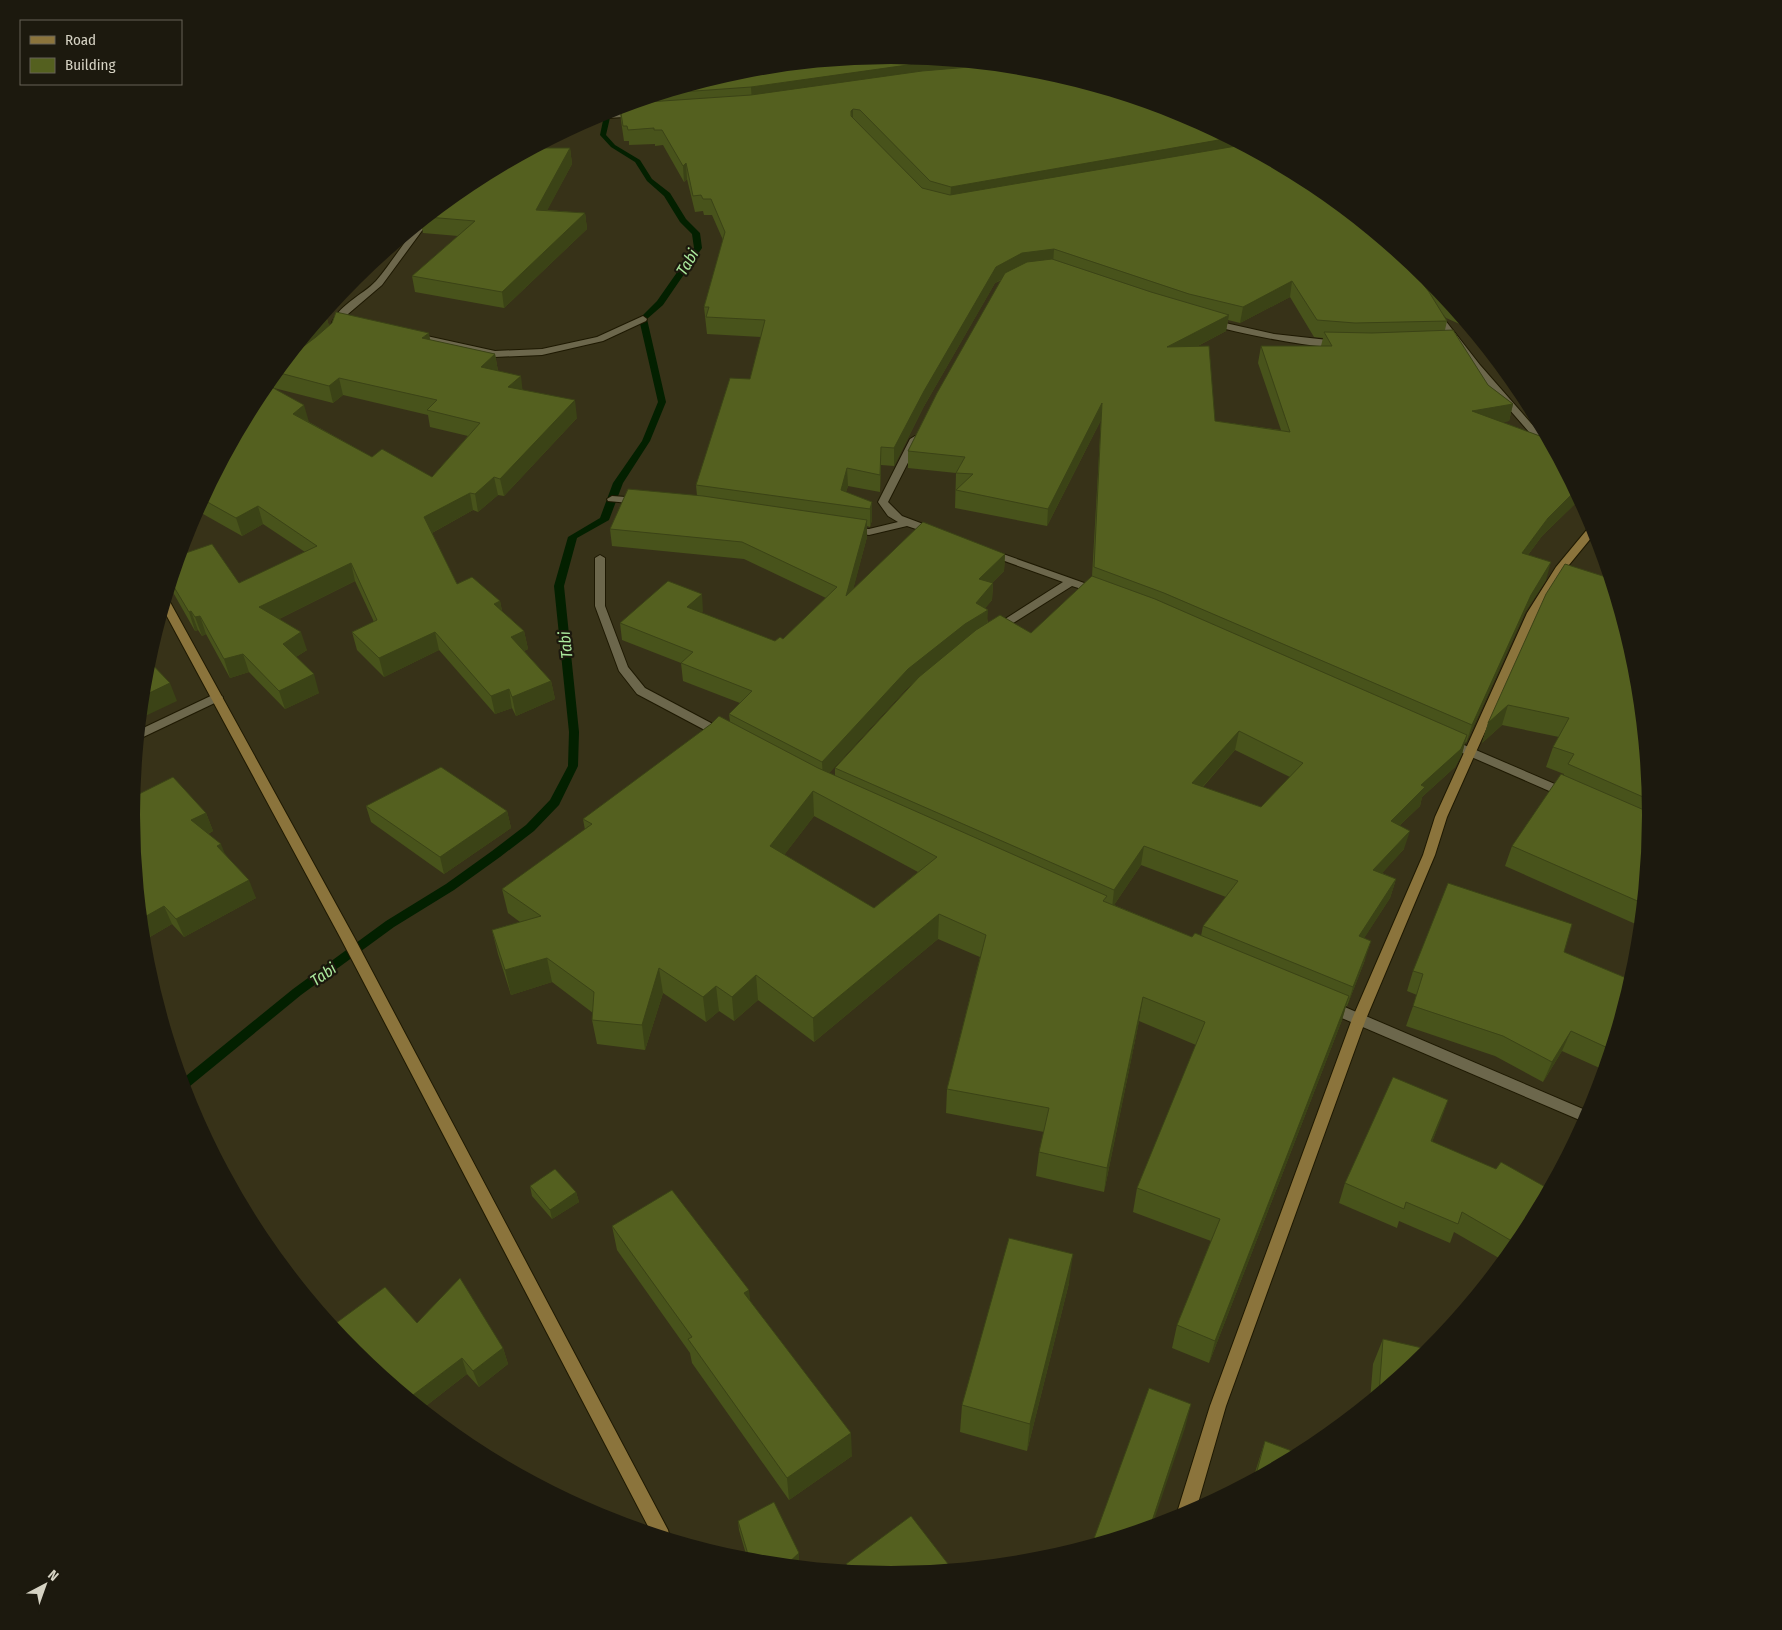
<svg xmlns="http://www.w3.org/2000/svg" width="1782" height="1630" font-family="'Fira Sans Condensed',sans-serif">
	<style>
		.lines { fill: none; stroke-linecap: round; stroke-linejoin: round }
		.stream { fill: #032000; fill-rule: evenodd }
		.street-casing { stroke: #1e1902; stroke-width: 2 }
		.secondary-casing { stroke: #1e1902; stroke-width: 2 }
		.street { fill: #6c674c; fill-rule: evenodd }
		.secondary { fill: #8b743c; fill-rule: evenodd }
		.wall { fill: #48531b; fill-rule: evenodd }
		.shaded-wall { fill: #3b4316 }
		.building { fill: #54601f; stroke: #3b4316; fill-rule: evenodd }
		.labels { text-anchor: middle; stroke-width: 4.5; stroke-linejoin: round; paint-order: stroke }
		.water-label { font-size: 16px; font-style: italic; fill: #abe99d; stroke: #1c190e }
	</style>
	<rect width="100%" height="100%" fill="#373218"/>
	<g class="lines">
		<!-- stream -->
		<polygon class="stream" points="612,109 606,135 615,145 640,160 652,179 670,193 686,219 700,233 702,248 663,305 647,319 666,402 650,441 623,483 609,520 577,538 564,586 579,732 578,766 559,805 534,831 500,857 454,890 394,927 301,995 184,1091 181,1080 293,989 386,921 446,884 492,851 526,825 550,800 568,766 569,732 554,586 568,537 600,518 613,483 642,441 658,402 639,319 657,301 694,248 692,234 680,222 664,196 647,181 635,162 611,147 600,135 605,111"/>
		<defs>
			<g id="street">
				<polygon points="638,112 641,112 641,116 590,119 597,114"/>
				<path d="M430 215 432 217 382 285 341 320 338 328H332L331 326C336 306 363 295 376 281 395 259 408 233 430 215Z"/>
				<polygon points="1435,310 1438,311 1480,365 1550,445 1550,449 1544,449 1474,369 1431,313"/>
				<polygon points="643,316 647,319 646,321 603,341 542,355 495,357 413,339 409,336 413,333 495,351 542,349 597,337"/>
				<path d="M1212 320 1274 334 1337 341 1341 344C1329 354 1229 330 1209 325V321Z"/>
				<polygon points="285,370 288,371 288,375 263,394 258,394 269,381"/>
				<polygon points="915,436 920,439 888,502 902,516 939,530 940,532 939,534 931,534 907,526 869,535 846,531 845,529 846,527 869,529 898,522 888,516 878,502 910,439"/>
				<polygon points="612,496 640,498 645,501 640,504 608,501 607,499"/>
				<polygon points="989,549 1101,589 1102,591 1097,594 1072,586 999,632 991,632 989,630 991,628 1063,582 985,554 984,552 985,550"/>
				<polygon points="600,555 605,558 605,606 628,667 645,688 726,731 728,734 726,737 718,737 637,694 619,671 595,606 595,558"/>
				<polygon points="217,693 223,697 221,700 139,739 139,730"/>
				<polygon points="1448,738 1571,791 1573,794 1571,797 1563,797 1444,745 1442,742 1444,739"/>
				<polygon points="1328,1001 1333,1002 1590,1112 1584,1122 1582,1121 1323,1010 1321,1006 1323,1002"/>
			</g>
			<g id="secondary">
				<polygon points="1593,525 1596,532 1564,571 1538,613 1447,817 1435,855 1366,1019 1226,1406 1196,1510 1177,1519 1176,1516 1210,1406 1352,1019 1423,855 1435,817 1527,613 1556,567 1590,526"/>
				<polygon points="166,599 170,602 354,937 668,1530 670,1538 651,1532 340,937 163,609"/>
			</g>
		</defs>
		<!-- street casing -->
		<use href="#street" class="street-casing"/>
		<!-- secondary casing -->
		<use href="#secondary" class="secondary-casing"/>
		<!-- street -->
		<use href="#street" class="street"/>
		<!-- secondary -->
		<use href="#secondary" class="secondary"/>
	</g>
	<!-- wall -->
	<g class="wall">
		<path d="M743 70 1313 183 1429 278 1471 329 1446 318 1443 314 1447 321 1445 330 1488 385 1513 404 1509 421 1502 422 1548 439 1580 499 1542 536 1528 555 1546 580 1525 612 1466 743 1465 742 1462 754 1455 767 1422 797 1420 806 1400 825 1404 849 1382 873 1396 879 1390 898 1364 938 1365 960 1347 1006H1346L1342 1020 1209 1363 1172 1348 1177 1325 1211 1241 1133 1212 1137 1188 1196 1045 1139 1021 1104 1192 1036 1176 1039 1152 1044 1132 946 1113 947 1089 980 957 938 939 814 1042 758 1000 734 1021 719 1011 706 1022 663 993 645 1050 597 1044 592 1020 593 1013 552 982 511 995 498 954 492 930 520 922 508 913 502 889 585 830 583 819 730 722 729 714 740 703 683 681 681 663 622 640 620 623 703 611 701 613 775 641 783 639 826 598 744 559 612 546 610 529 697 496 696 485 750 379 761 337 707 334 704 307 723 240 712 215H704L703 211 695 212 687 179 684 182 663 145 655 146V144L629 145V141H624L619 107ZM1002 280 908 451V468L956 473 955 508 1047 526 1101 420 1092 576 1031 633 988 623 985 608 992 600 993 583H992L1004 571 1005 554 853 589 867 537V526L870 527 872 520V502L846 492 848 486 880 492 881 465 894 466 923 408 995 283ZM1290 297 1314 337 1323 338 1321 346H1261L1258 363 1281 430 1215 421 1196 347 1226 331 1228 320 1240 323ZM914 682 835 768V776L829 773 908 687ZM1235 750 1290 777 1261 807 1203 787ZM814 816 918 872 874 908 784 855ZM1141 865 1226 897 1203 926 1201 936 1192 937 1114 905Z"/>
		<polygon points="570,148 572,164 547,210 585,213 587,229 504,308 415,292 412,276 458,236 423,233 421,223 469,183"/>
		<path d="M325 312 329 326 430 340 495 354 498 371 523 390 577 418 504 496 498 495 478 512 473 510 432 533 457 584 500 601 502 611 524 631 528 649 524 651 551 681 555 699 516 716 512 708 495 714 439 650 384 677 357 650 352 632 374 622 355 581 279 619 307 650 296 657 319 693 285 709 249 672 230 678 206 634 202 636 198 630 195 631 170 587 180 555 239 583 305 552 263 524 242 536 196 510 259 393 274 388 271 378 270 380ZM274 388 333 403 343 395 428 415 430 427 468 436 432 477 372 457 309 422Z"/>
		<polygon points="1609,578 1636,667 1651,815 1640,926 1505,866 1512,846 1564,775 1564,774 1546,767 1553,747 1559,737 1502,725 1482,743 1488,723"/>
		<polygon points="366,806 507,811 511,828 444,874 371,822"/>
		<polygon points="206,813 213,831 208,834 225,854 256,898 184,937 172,924 143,941 131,815"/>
		<polygon points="1564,952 1631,980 1604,1070 1562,1051 1543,1082 1495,1056 1406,1026 1417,995 1407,991 1413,971"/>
		<polygon points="1448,1100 1432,1142 1496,1169 1523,1237 1504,1261 1454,1232 1450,1243 1399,1221 1397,1228 1339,1203 1345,1183"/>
		<polygon points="530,1186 576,1192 579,1202 552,1219 532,1196"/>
		<polygon points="612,1226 852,1456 789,1500 692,1363 690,1353 617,1250"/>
		<polygon points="1069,1283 1027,1451 960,1432 962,1405"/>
		<polygon points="417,1323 503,1348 508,1364 479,1387 467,1374 422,1409 353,1352"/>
		<polygon points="1383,1339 1428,1353 1370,1400 1373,1364"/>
		<polygon points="1265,1441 1300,1454 1253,1479 1258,1463"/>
		<polygon points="738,1521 799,1561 795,1566 748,1561 739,1530"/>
		<polygon points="846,1564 891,1575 846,1571"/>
	</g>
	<!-- shaded-wall -->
	<g class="shaded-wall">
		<polygon points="952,61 1032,69 752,102 751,87 922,63"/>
		<polygon points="853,109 853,124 851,111"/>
		<polygon points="1230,138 1251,150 950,203 951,187"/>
		<polygon points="570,148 572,164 539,226 536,210"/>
		<polygon points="686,163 687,179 684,182 683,166"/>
		<polygon points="585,213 587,229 504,308 502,292"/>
		<polygon points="1054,249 1053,265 1021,269 995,283 923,408 894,466 894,448 924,391 996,267 1022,253"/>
		<polygon points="1292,281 1290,297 1240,323 1243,307"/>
		<polygon points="325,312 329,326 276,372 319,320"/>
		<polygon points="1229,315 1226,331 1165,363 1167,347"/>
		<polygon points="429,333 432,350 422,338"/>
		<polygon points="495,354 498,371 481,367"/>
		<polygon points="521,376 523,394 508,387"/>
		<polygon points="339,378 343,395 333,403 329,386"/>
		<polygon points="575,400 577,418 504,496 500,479"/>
		<polygon points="1102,403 1101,420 1047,526 1048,509"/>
		<polygon points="1513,404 1509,421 1468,428 1472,411"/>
		<polygon points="304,405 309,422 293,414"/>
		<polygon points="881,447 881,465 880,492 880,475"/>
		<polygon points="847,468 848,486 842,505 841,490"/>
		<polygon points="494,477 498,495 478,512 475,494"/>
		<polygon points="1575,491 1580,499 1542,536 1516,571 1522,553 1548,518"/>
		<polygon points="470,493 473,510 428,535 424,517"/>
		<polygon points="872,502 872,520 870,527 870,509"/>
		<polygon points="258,506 263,524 242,536 236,518"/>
		<polygon points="867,520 867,537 847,613 846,596"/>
		<polygon points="1005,554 1004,571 979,596 979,579"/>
		<polygon points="1551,562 1546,580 1525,612 1466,743 1472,725 1531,595"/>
		<polygon points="351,563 355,581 265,626 259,607"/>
		<polygon points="993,583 992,600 979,616 988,610 987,627 965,642 908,687 823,780 822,762 908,669 976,603"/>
		<polygon points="702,594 703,611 688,625 687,607"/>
		<polygon points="500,601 504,620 494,604"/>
		<polygon points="191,611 198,630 195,631 189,612"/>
		<polygon points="200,616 206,634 202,636 195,617"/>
		<polygon points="524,631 528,649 515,655 511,637"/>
		<polygon points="301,632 307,650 288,662 283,644"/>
		<polygon points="435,632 439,650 384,677 379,658"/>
		<polygon points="243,654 249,672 230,678 224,659"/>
		<polygon points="314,674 319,693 285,709 279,691"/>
		<polygon points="551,681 555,699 516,716 512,697"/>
		<polygon points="170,683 177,701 141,718 143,696"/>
		<polygon points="509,689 512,708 495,714 491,696"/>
		<polygon points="1508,705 1502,725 1482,743 1488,723"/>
		<polygon points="1239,731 1235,750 1189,802 1192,783"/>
		<polygon points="1467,735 1462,754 1455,767 1422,797 1420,806 1385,839 1391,821 1421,785"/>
		<polygon points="813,791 814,816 772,871 770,846"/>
		<polygon points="507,811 511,828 444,874 440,857"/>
		<polygon points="206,813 213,831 198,838 191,820"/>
		<polygon points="1410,831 1404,849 1368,889 1373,870"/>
		<polygon points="221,844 228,862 217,846"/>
		<polygon points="1144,846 1141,865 1112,908 1114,890"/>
		<polygon points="1396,879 1390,898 1354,954 1359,936"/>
		<polygon points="249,880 256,898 184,937 176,919"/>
		<polygon points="164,906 172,924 143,941 141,919"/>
		<polygon points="939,914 938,939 814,1042 813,1018"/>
		<polygon points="1371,941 1365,960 1347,1006 1353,987"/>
		<polygon points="547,958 552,982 511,995 505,970"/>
		<polygon points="659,968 663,993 645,1050 642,1025"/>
		<polygon points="756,975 758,1000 734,1021 732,997"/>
		<polygon points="716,986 719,1011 706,1022 703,997"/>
		<polygon points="1349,996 1342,1020 1209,1363 1215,1341"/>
		<polygon points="1143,997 1139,1021 1104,1192 1107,1168"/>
		<polygon points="1571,1031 1562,1051 1543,1082 1552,1062"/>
		<polygon points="1448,1100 1441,1120 1424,1161 1431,1141"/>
		<polygon points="576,1192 579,1202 552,1219 550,1210"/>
		<polygon points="1073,1254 1069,1283 1027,1451 1030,1424"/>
		<polygon points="749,1290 752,1314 744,1293"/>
		<polygon points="503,1348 508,1364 479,1387 473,1371"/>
		<polygon points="462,1358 467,1374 422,1409 409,1398"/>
		<polygon points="1191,1404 1185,1428 1152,1526 1150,1527"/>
		<polygon points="851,1433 852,1456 789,1500 787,1478"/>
		<polygon points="799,1553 799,1561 795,1566 786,1565"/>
	</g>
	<!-- building -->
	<g class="building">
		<polygon points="891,55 952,61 922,63 751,87 667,93 743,70"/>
		<polygon points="993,65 1040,70 1182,113 1230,138 951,187 930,181 860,110 853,109 851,111 851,116 922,188 950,195 1242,145 1313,183 1399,253 1429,292 1447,321 1355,323 1317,320 1292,281 1243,307 1189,294 1054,249 1022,253 996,267 924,391 894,448 881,447 880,475 847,468 841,490 872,502 870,509 696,485 730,378 750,379 765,320 706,317 709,307 704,307 725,232 711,199 703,199 701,195 693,196 686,163 683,166 662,130 654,130 654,128 628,130 627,126 623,126 620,107 633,103 751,95 922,71"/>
		<polygon points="535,148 570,148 536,210 585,213 502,292 412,276 475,221 427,217 469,183"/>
		<polygon points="1052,259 1151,292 1229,315 1167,347 1209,346 1215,421 1290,432 1261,346 1332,346 1324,332 1372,333 1453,330 1488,385 1513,404 1472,411 1548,439 1575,491 1548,518 1522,553 1551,562 1531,595 1472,725 1164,593 1094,567 1102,403 1048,509 956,490 973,474 956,473 965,457 908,451 937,393 1005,273 1027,262"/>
		<polygon points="336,312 429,333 422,338 495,354 481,367 521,376 508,387 575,400 500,479 494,477 475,494 470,493 424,517 457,584 472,577 500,601 494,604 524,631 511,637 551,681 512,697 509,689 491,696 435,632 379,658 352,632 377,620 351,563 259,607 301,632 283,644 314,674 279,691 243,654 224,659 200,616 195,617 191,611 189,612 171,582 180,555 212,544 239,583 317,546 258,506 236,518 202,499 259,393 266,384 304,405 293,414 372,457 382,449 432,477 480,423 427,410 437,400 339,378 329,386 276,372 288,358 316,337 332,323"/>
		<polygon points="628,489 703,496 867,520 846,596 923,522 1005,554 979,579 993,583 976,603 988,610 965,624 908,669 822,762 729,714 752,691 681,663 693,652 620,623 668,581 702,594 687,607 775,641 780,637 783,639 837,587 742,542 610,529"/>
		<polygon points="1565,564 1609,578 1636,667 1650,800 1568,764 1574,754 1553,747 1569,718 1508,705 1488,723 1546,594"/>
		<path d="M1092 576 1155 599 1467 735 1461 749 1421 785 1425 787 1391 821 1410 831 1373 870 1396 879 1359 936 1371 941 1353 987 1203 926 1238 881 1144 846 1114 890 835 768 919 677 976 630 1000 615 1031 633ZM1239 731 1303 763 1261 807 1192 783Z"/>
		<polygon points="148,660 170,683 143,696 146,666"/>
		<path d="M719 716 818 768 1107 896 1103 901 1192 937 1195 933 1349 996 1215 1341 1177 1325 1220 1219 1137 1188 1205 1022 1143 997 1107 1168 1039 1152 1049 1108 947 1089 986 935 939 914 813 1018 756 975 732 997 716 986 703 997 659 968 642 1025 592 1020 594 992 547 958 505 970 492 930 541 916 502 889 592 824 583 819 711 724ZM813 791 937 857 874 908 770 846Z"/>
		<polygon points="441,767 507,811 440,857 366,806"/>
		<polygon points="1561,774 1651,813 1642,903 1512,846"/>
		<polygon points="173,777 206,813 191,820 221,844 217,846 249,880 176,919 164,906 141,919 131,815 133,797"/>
		<polygon points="1448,883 1572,924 1564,952 1631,980 1610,1049 1571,1031 1552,1062 1503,1036 1413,1006 1423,974 1413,971"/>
		<polygon points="1393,1077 1448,1100 1431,1141 1496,1169 1501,1162 1549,1189 1523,1237 1517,1244 1462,1212 1458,1224 1406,1202 1404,1209 1345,1183"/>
		<polygon points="555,1169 576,1192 550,1210 530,1186"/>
		<polygon points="672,1190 749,1290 744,1293 851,1433 787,1478 688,1339 692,1337 612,1226"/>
		<polygon points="1009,1238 1073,1254 1030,1424 962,1405"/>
		<polygon points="460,1278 503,1348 473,1371 462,1358 409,1398 353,1352 332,1326 385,1287 417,1323"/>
		<polygon points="1383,1339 1431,1350 1428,1353 1379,1393"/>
		<polygon points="1149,1388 1191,1404 1150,1527 1092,1544"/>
		<polygon points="463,1434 484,1455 469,1447 458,1438"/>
		<polygon points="1265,1441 1300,1454 1255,1478"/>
		<polygon points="774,1502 799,1553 786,1565 750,1561 738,1521"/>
		<polygon points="911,1516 952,1569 891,1575 851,1571 846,1564"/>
	</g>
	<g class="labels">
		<!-- water labels -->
		<g class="water-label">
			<text transform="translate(687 262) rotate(-59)" y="6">Tabi</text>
			<text transform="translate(565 645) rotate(-96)" y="6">Tabi</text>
			<text transform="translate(323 974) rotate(-35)" y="6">Tabi</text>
		</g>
	</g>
	<!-- crop -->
	<path d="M0 0H1782V1630H0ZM140 815a751 751 0 1 1 1502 0a751 751 0 1 1-1502 0Z" fill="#1c190e" fill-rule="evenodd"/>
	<!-- legend -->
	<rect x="20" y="20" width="162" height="65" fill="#1c190e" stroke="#666356"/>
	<rect x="30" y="36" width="25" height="8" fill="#8b743c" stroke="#666356"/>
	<text x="65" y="45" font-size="15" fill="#d5d2c3">Road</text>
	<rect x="30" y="58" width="25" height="15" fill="#54601f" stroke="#666356"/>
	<text x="65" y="70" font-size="15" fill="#d5d2c3">Building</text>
	<!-- north arrow -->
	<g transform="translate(45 1585) rotate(41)" stroke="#1c190e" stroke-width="4" paint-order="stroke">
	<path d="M0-4L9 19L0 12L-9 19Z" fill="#d5d2c3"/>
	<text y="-8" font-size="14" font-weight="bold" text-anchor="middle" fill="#d5d2c3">N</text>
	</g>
</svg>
